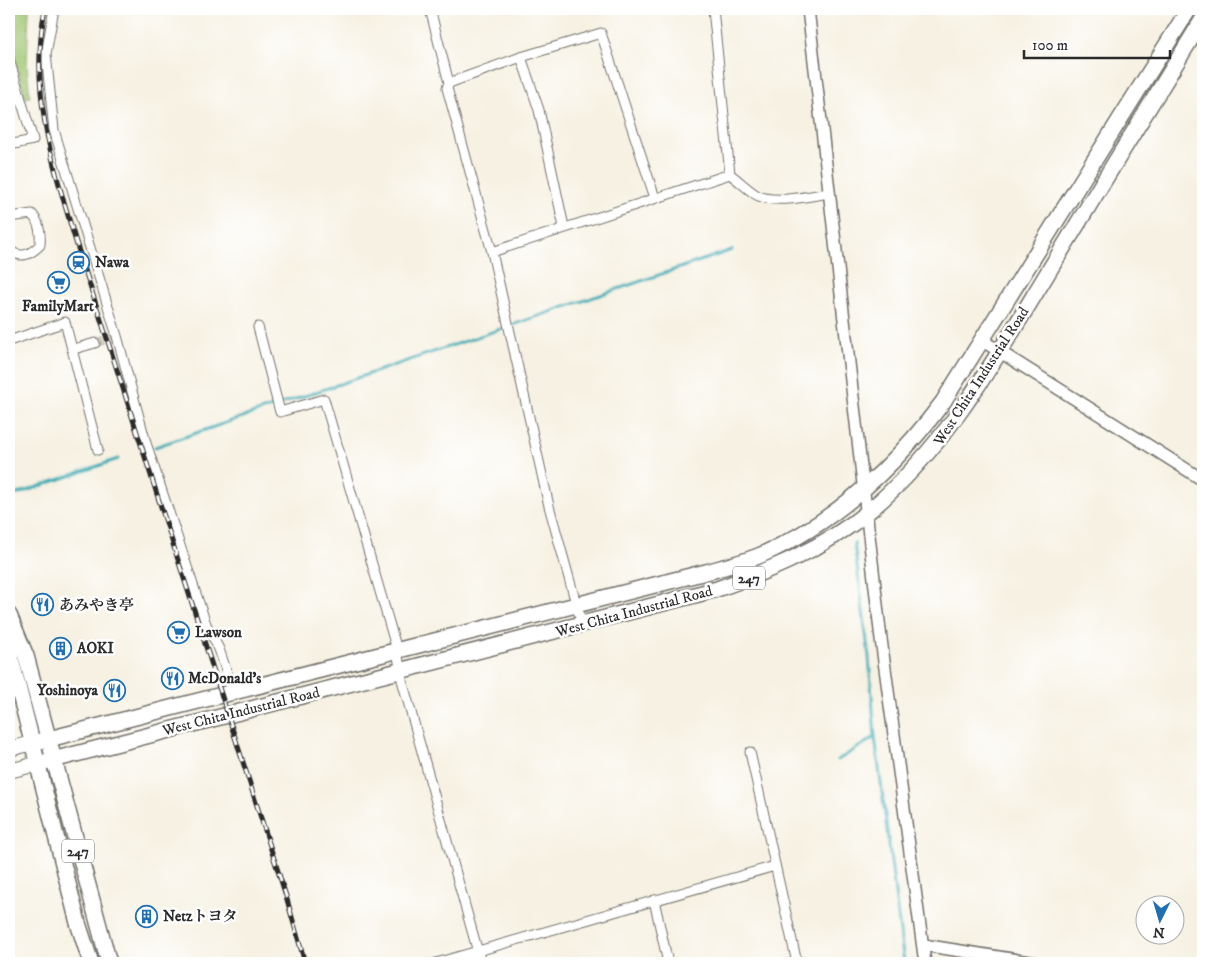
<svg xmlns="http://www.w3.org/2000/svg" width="1212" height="972" font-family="'IM FELL DW Pica','Noto Serif JP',serif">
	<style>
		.green { fill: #a1c670; stroke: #66784e }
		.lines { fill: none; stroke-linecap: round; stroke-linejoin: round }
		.stream { stroke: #3bacb6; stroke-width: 3 }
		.minor-tunnel { stroke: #cdc9bd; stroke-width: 9; stroke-dasharray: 9 4.5; stroke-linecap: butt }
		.minor-casing { stroke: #72706b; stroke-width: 11 }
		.tertiary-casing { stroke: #72706b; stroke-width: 14 }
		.primary-casing { stroke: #72706b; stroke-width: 16 }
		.trunk-casing { stroke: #72706b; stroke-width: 18 }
		.minor { stroke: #fff; stroke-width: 9 }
		.tertiary { stroke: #fff; stroke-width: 11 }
		.primary { stroke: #fff; stroke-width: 14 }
		.trunk { stroke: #fff; stroke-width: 15 }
		.rail-casing { stroke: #2b2b2b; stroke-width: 5 }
		.rail { stroke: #fff; stroke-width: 3; stroke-dasharray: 9; stroke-linecap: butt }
		.labels { text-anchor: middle; stroke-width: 5; stroke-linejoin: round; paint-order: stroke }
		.shield { fill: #fff; stroke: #6b6b6b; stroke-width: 1 }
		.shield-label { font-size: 14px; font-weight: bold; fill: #2b2b2b }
		.poi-label { font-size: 15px; font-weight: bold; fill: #2b2b2b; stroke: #fff; text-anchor: start }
		.street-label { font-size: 15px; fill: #2b2b2b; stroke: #fff }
	</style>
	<rect width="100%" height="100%" fill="#fff"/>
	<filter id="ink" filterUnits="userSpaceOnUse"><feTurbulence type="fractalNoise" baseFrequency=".02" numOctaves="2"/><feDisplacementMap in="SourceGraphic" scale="10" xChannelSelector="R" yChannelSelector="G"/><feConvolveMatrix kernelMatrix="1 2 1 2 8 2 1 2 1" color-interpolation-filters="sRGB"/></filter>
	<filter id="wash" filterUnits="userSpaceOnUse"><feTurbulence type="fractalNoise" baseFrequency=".0096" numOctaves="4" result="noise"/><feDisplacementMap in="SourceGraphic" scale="20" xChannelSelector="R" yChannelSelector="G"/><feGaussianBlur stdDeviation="1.12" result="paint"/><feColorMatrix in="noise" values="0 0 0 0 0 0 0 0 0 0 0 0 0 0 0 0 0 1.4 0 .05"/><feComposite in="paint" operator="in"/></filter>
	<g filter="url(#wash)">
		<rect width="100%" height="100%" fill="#f6f1e2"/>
		<!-- green -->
		<polygon class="green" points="9,9 29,9 27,66 30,97 25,98 9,37"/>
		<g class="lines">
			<!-- stream -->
			<g class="stream">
				<polyline points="155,447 732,250"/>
				<polyline points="9,497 118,459"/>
				<polyline points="875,737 904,963"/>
				<polyline points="838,760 875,737 869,657 854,543"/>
			</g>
		</g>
	</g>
	<g filter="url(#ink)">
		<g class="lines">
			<!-- minor-tunnel -->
			<polyline class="minor-tunnel" points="95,343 117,336"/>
			<defs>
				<g id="minor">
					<polyline points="54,9 46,54 54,130 117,336 146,443 206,624 219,649 233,691"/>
					<polyline points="430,9 449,83 447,88 492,252 549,506 582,625"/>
					<path d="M713 9 730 174C738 180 746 188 755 194 772 205 810 196 829 193"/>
					<polyline points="521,57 539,110 564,227"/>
					<polyline points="9,59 33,140 9,145"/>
					<polyline points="449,83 521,57 601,33 655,198"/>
					<path d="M9 217 32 214C40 223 41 234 40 245 30 255 21 259 9 250"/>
					<polyline points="492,252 730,174"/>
					<polyline points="258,327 280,412 324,399 397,650 402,680 481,963"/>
					<polyline points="9,341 65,322 98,450"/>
					<polyline points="74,349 95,343"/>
					<polyline points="750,752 797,963"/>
					<polyline points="654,900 668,963"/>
					<polyline points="436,963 775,866"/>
				</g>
				<g id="tertiary">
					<polyline points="808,9 881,639 925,963"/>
					<polyline points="983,341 1203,480"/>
					<polyline points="923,945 1037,963"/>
				</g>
				<g id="primary">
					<polyline points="9,749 33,743"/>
					<polyline points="9,771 37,764"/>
				</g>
				<g id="trunk">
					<polyline points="9,615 26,656 109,963"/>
					<polyline points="9,651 78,923 91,963"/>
					<path d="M33 743 706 572C724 567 744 562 761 555 836 522 895 466 943 402L1189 9"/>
					<path d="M37 764 714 590C769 571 823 549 869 511 948 445 994 361 1047 274 1099 189 1151 103 1203 19"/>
				</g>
			</defs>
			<!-- minor casing -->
			<use href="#minor" class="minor-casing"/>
			<!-- tertiary casing -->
			<use href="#tertiary" class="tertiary-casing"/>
			<!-- primary casing -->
			<use href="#primary" class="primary-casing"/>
			<!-- trunk casing -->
			<use href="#trunk" class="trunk-casing"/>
			<!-- minor -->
			<use href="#minor" class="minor"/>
			<!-- tertiary -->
			<use href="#tertiary" class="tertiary"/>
			<!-- primary -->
			<use href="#primary" class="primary"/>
			<!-- trunk -->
			<use href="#trunk" class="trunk"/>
			<defs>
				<path id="rail" d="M45 9C29 90 52 162 75 239L286 896 305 963"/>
			</defs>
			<!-- rail casing -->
			<use href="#rail" class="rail-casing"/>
			<!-- rail -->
			<use href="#rail" class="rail"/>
		</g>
	</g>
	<!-- icons -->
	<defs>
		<symbol id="station-ring" viewBox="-11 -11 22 22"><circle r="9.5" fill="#fff" stroke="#1f6fb2" stroke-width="1.5"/><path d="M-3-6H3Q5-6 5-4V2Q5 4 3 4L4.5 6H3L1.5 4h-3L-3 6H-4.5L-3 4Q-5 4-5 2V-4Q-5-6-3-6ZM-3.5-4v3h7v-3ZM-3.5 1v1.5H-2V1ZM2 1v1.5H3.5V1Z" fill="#1f6fb2"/></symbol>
		<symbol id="supermarket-ring" viewBox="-11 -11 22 22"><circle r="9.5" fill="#fff" stroke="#1f6fb2" stroke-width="1.5"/><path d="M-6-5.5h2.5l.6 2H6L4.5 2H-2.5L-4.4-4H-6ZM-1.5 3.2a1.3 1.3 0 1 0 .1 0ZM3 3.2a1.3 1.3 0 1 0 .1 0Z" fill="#1f6fb2"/></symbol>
		<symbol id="restaurant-ring" viewBox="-11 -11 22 22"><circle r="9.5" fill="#fff" stroke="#1f6fb2" stroke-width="1.5"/><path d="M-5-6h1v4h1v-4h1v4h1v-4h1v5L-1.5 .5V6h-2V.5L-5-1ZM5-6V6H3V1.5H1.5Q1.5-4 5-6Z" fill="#1f6fb2"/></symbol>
		<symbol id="building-ring" viewBox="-11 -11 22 22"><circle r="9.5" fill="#fff" stroke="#1f6fb2" stroke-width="1.5"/><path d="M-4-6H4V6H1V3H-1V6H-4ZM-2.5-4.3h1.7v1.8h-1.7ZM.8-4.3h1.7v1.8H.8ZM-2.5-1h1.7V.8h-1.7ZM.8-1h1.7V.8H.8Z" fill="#1f6fb2"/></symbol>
	</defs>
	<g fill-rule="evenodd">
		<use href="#station-ring" x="66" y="250" width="25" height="25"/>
		<use href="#supermarket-ring" x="46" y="270" width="25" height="25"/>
		<use href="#restaurant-ring" x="30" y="592" width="25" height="25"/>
		<use href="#supermarket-ring" x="166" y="620" width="25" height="25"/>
		<use href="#building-ring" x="48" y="636" width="25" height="25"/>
		<use href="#restaurant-ring" x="160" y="666" width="25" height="25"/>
		<use href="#restaurant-ring" x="102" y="678" width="25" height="25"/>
		<use href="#building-ring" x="134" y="904" width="25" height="25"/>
	</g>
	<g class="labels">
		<!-- shield labels -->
		<g class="shield">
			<rect x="733" y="566.5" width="32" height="23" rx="4"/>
			<rect x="62" y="839.5" width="32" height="23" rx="4"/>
		</g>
		<g class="shield-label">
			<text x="749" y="583">247</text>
			<text x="78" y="856">247</text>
		</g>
		<!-- poi labels -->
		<g class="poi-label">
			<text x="95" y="267">Nawa</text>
			<text x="58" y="311" text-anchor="middle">FamilyMart</text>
			<text x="59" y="610">あみやき亭</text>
			<text x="195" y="637">Lawson</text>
			<text x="77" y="653">AOKI</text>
			<text x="188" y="683">McDonald's</text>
			<text x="98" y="695" text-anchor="end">Yoshinoya</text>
			<text x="163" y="921">Netzトヨタ</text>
		</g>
		<!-- street labels -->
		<g class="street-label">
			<text transform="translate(981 376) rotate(-57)" y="5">West Chita Industrial Road</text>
			<text transform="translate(634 611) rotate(-15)" y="5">West Chita Industrial Road</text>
			<text transform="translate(241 711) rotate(-14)" y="5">West Chita Industrial Road</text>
		</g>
	</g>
	<!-- margin -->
	<rect width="1212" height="972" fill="none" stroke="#fff" stroke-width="30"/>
	<!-- north arrow -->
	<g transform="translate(1160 920) rotate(185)"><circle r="24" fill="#ffffff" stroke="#aaaaaa"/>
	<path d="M0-4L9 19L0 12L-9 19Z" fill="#1f6fb2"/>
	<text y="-8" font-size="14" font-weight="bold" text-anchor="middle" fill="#2b2b2b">N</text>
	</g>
	<!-- scale -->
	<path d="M1024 50v8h146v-8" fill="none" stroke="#2b2b2b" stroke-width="2.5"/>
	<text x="1032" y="50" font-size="15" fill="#2b2b2b" stroke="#ffffff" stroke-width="4" paint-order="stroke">100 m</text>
</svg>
